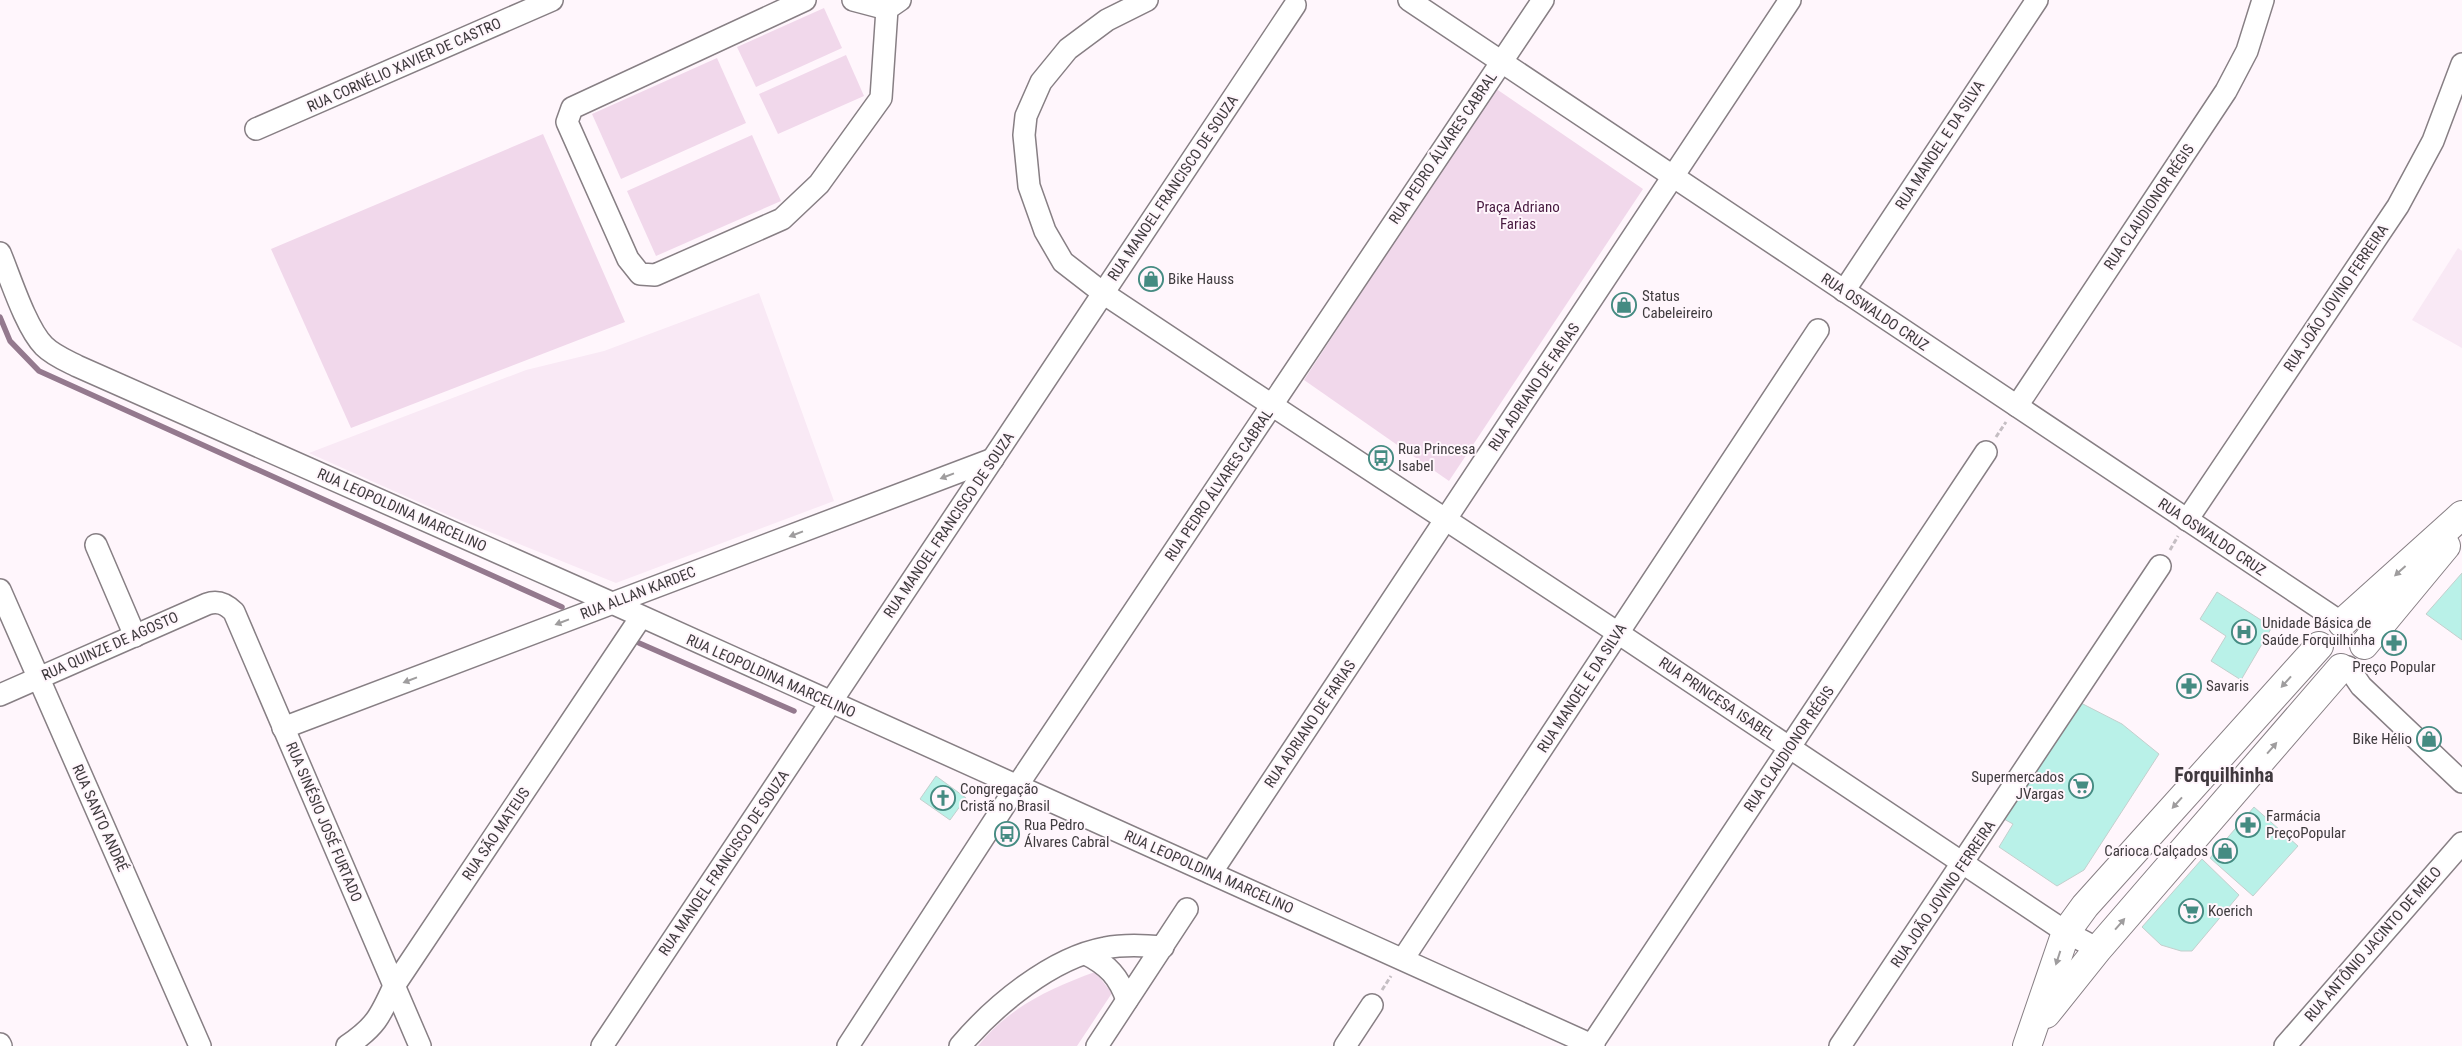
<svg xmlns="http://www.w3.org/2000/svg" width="2462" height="1046" font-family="'Roboto Condensed',sans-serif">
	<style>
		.built { fill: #f9e9f5 }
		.green { fill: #f1d8eb }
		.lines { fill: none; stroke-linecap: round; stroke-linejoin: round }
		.stream { stroke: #94798e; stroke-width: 5.5 }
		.building { fill: #b9f1e8; stroke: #c4cfcd }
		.minor-casing { stroke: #877f84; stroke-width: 24 }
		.major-casing { stroke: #877f84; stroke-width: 30 }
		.path { stroke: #c5bec3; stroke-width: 3; stroke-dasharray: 5 2.5; stroke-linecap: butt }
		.minor { stroke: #fff; stroke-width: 21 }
		.major { stroke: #fff; stroke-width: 28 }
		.oneway { fill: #9f9d9e }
		.labels { text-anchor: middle; stroke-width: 4; stroke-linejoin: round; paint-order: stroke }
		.street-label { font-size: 15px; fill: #3f3b3e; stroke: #fff6fc }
		.park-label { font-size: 15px; fill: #481a40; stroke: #fff6fc }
		.poi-label { font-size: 15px; fill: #3f3b3e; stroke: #fff6fc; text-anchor: start }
		.district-label { font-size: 20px; font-weight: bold; fill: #3f383d; stroke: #fff6fc }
	</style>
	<rect width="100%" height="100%" fill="#fff6fc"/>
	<!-- built -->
	<g class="built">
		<polygon points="2458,248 2462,251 2462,348 2412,320"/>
		<polygon points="759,293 834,501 616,583 450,516 309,453 526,370 604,351"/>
	</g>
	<!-- green -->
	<g class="green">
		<polygon points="824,8 842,48 756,87 737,47"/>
		<polygon points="846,55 864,96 778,134 759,94"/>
		<polygon points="717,58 746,123 621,179 592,114"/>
		<polygon points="1495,88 1643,189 1449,481 1304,380"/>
		<polygon points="543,134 625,322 351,428 271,249"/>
		<polygon points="752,135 781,201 656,256 627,191"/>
		<path d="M1095 972 1112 993 1077 1046H978C1008 1008 1050 988 1095 972Z"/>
	</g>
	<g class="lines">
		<!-- stream -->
		<g class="stream">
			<polyline points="0,317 10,341 39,371 562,607"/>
			<polyline points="639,643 794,711"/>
		</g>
	</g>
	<!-- building -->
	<g class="building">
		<polygon points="2462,573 2462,640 2426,614"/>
		<polygon points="2217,592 2272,627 2241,680 2211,661 2226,636 2200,619"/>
		<polygon points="2079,702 2122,724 2159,754 2084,870 2057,886 1999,847 2013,824 2002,818"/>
		<polygon points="936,776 966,798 950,820 920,799"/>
		<polygon points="2254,807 2298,846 2253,896 2210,858"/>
		<polygon points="2202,859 2239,895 2192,951 2181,951 2161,945 2142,927"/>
	</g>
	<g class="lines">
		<defs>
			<g id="minor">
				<polyline points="805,0 572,108 567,122 628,259 640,274 655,275 782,219 819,184 881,98 887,9 900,0"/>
				<polyline points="853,0 887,9"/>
				<polyline points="1147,0 1107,20 1068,49 1041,82 1026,116 1024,135 1029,186 1045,231 1063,262 1103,293 1249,390 1618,633 2066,932 2098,949"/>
				<polyline points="1409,0 2342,623"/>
				<polyline points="256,129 552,0"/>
				<path d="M0 253C10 277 26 328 44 346 53 355 65 360 77 366L612 603 1594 1046"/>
				<polyline points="1844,291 2037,0"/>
				<polyline points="2017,406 2226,91 2247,51 2263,0"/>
				<polyline points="2187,520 2398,206 2433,141 2462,64"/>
				<polyline points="96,545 135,636"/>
				<polyline points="0,590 200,1046"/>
				<polyline points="2348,667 2361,686 2462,782"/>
				<path d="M0 695 207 604C218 600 226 604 234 612L420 1046"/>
				<polyline points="283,728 993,459"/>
				<polyline points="1211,873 1790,0"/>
				<path d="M1086 954C1108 965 1119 977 1127 1000"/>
				<polyline points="1403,959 1818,330"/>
				<polyline points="0,1044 1,1046"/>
				<path d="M347 1046C375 1027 380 1017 394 986L641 617"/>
				<polyline points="602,1046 1295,5"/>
				<polyline points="848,1046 1017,786 1543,0"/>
				<path d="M960 1046C994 1006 1051 958 1105 948 1124 944 1143 945 1163 947"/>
				<polyline points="1097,1046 1187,909"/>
				<polyline points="1345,1046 1372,1005"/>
				<polyline points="1591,1046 1986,452"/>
				<polyline points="1840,1046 2160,566"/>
				<polyline points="2285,1046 2462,843"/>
			</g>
			<g id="major">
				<polyline points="2342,623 2462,515"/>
				<polyline points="2364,645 2446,546"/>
				<polyline points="2046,1014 2098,949 2341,668"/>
				<polyline points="2027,1046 2066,932 2085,906 2319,646"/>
			</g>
		</defs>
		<!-- minor casing -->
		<use href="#minor" class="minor-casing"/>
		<!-- major casing -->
		<use href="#major" class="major-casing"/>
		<!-- path -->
		<g class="path">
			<polyline points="1996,437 2006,422"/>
			<polyline points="2170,550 2178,536"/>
			<polyline points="1382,990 1391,976"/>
		</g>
		<!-- minor -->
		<use href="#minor" class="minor"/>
		<!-- major -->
		<use href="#major" class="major"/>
	</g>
	<!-- one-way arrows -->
	<defs><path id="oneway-solid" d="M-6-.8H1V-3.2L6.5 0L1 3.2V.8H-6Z" transform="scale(1.25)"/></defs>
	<g class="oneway">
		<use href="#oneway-solid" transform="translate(947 476) rotate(159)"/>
		<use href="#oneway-solid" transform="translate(796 534) rotate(159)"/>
		<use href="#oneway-solid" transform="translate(2400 571) rotate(138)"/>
		<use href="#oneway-solid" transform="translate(562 622) rotate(159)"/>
		<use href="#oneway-solid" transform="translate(410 680) rotate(159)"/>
		<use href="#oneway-solid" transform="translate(2286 682) rotate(132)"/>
		<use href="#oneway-solid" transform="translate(2272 748) rotate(-49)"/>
		<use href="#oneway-solid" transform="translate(2177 803) rotate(132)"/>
		<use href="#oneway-solid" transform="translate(2120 924) rotate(-49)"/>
		<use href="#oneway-solid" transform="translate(2058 958) rotate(108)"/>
	</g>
	<!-- icons -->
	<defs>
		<symbol id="shop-ring" viewBox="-11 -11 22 22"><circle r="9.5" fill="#fff6fc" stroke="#458b82" stroke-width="1.5"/><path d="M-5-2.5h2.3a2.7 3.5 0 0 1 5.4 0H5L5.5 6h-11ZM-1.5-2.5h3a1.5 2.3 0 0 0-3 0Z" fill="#458b82"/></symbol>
		<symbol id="bus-ring" viewBox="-11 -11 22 22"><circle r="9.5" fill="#fff6fc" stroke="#458b82" stroke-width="1.5"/><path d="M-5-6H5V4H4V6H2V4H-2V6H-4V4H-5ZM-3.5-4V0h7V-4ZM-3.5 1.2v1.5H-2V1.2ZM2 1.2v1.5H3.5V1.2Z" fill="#458b82"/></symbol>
		<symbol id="hospital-ring" viewBox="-11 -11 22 22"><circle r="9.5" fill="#fff6fc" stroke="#458b82" stroke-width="1.5"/><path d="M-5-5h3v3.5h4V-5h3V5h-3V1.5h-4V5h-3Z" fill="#458b82"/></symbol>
		<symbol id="pharmacy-ring" viewBox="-11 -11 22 22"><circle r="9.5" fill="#fff6fc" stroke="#458b82" stroke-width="1.5"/><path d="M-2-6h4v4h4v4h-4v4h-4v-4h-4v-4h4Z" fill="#458b82"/></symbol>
		<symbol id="supermarket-ring" viewBox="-11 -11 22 22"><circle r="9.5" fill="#fff6fc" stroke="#458b82" stroke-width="1.5"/><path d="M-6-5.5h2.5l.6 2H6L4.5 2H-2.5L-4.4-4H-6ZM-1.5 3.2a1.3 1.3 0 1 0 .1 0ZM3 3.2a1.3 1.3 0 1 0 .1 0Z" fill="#458b82"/></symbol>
		<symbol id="church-ring" viewBox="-11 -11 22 22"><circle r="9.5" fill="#fff6fc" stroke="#458b82" stroke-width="1.5"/><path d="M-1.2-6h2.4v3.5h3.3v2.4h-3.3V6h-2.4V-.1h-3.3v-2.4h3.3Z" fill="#458b82"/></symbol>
	</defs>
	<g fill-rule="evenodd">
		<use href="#shop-ring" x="1137" y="265" width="28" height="28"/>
		<use href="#shop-ring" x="1610" y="291" width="28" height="28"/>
		<use href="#bus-ring" x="1367" y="444" width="28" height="28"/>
		<use href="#hospital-ring" x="2230" y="618" width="28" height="28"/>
		<use href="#pharmacy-ring" x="2380" y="629" width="28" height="28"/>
		<use href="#pharmacy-ring" x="2175" y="672" width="28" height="28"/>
		<use href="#shop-ring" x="2415" y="725" width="28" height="28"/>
		<use href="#supermarket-ring" x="2067" y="772" width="28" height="28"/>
		<use href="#church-ring" x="929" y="784" width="28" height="28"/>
		<use href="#pharmacy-ring" x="2234" y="811" width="28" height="28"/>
		<use href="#bus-ring" x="993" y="820" width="28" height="28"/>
		<use href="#shop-ring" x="2211" y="837" width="28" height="28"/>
		<use href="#supermarket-ring" x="2177" y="897" width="28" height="28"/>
	</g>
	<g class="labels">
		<!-- street labels -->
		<g class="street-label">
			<text transform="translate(404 65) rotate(-24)" y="5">RUA CORNÉLIO XAVIER DE CASTRO</text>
			<text transform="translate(1940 145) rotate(-57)" y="5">RUA MANOEL E DA SILVA</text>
			<text transform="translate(1443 148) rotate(-56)" y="5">RUA PEDRO ÁLVARES CABRAL</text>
			<text transform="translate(1173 188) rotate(-56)" y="5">RUA MANOEL FRANCISCO DE SOUZA</text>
			<text transform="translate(2149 207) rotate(-56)" y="5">RUA CLAUDIONOR RÉGIS</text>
			<text transform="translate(2336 298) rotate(-56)" y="5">RUA JOÃO JOVINO FERREIRA</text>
			<text transform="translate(1875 312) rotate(34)" y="5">RUA OSWALDO CRUZ</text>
			<text transform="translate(1534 387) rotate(-56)" y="5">RUA ADRIANO DE FARIAS</text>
			<text transform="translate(1219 485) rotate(-56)" y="5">RUA PEDRO ÁLVARES CABRAL</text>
			<text transform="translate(402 510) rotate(24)" y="5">RUA LEOPOLDINA MARCELINO</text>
			<text transform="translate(949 525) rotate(-56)" y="5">RUA MANOEL FRANCISCO DE SOUZA</text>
			<text transform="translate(2212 537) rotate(34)" y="5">RUA OSWALDO CRUZ</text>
			<text transform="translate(638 593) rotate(-21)" y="5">RUA ALLAN KARDEC</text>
			<text transform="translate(110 646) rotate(-24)" y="5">RUA QUINZE DE AGOSTO</text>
			<text transform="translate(771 676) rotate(24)" y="5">RUA LEOPOLDINA MARCELINO</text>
			<text transform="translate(1582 688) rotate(-57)" y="5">RUA MANOEL E DA SILVA</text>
			<text transform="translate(1717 699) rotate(34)" y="5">RUA PRINCESA ISABEL</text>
			<text transform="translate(1310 724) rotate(-56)" y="5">RUA ADRIANO DE FARIAS</text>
			<text transform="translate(1789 749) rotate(-56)" y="5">RUA CLAUDIONOR RÉGIS</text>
			<text transform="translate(100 818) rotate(66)" y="5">RUA SANTO ANDRÉ</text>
			<text transform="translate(324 822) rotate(67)" y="5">RUA SINÉSIO JOSÉ FURTADO</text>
			<text transform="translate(496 834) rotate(-56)" y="5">RUA SÃO MATEUS</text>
			<text transform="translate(724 863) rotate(-56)" y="5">RUA MANOEL FRANCISCO DE SOUZA</text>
			<text transform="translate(1209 872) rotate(24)" y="5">RUA LEOPOLDINA MARCELINO</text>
			<text transform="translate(1943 894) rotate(-56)" y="5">RUA JOÃO JOVINO FERREIRA</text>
			<text transform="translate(2373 944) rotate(-49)" y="5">RUA ANTÔNIO JACINTO DE MELO</text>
		</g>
		<!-- park labels -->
		<g class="park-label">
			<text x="1518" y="212">Praça Adriano<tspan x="1518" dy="17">Farias</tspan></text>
		</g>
		<!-- poi labels -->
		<g class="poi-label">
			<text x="1168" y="284">Bike Hauss</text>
			<text x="1642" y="301">Status<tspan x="1642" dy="17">Cabeleireiro</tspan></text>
			<text x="1398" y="454">Rua Princesa<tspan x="1398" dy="17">Isabel</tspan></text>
			<text x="2262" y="628">Unidade Básica de<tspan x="2262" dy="17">Saúde Forquilhinha</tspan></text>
			<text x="2394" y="672" text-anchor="middle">Preço Popular</text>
			<text x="2206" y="691">Savaris</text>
			<text x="2412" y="744" text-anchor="end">Bike Hélio</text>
			<text x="2064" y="782" text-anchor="end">Supermercados<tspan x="2064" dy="17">JVargas</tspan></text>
			<text x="960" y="794">Congregação<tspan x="960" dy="17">Cristã no Brasil</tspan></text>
			<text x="2266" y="821">Farmácia<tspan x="2266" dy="17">PreçoPopular</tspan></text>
			<text x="1024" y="830">Rua Pedro<tspan x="1024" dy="17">Álvares Cabral</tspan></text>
			<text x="2208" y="856" text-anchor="end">Carioca Calçados</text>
			<text x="2208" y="916">Koerich</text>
		</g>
		<!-- district labels -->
		<g class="district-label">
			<text x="2224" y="782">Forquilhinha</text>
		</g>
	</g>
</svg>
